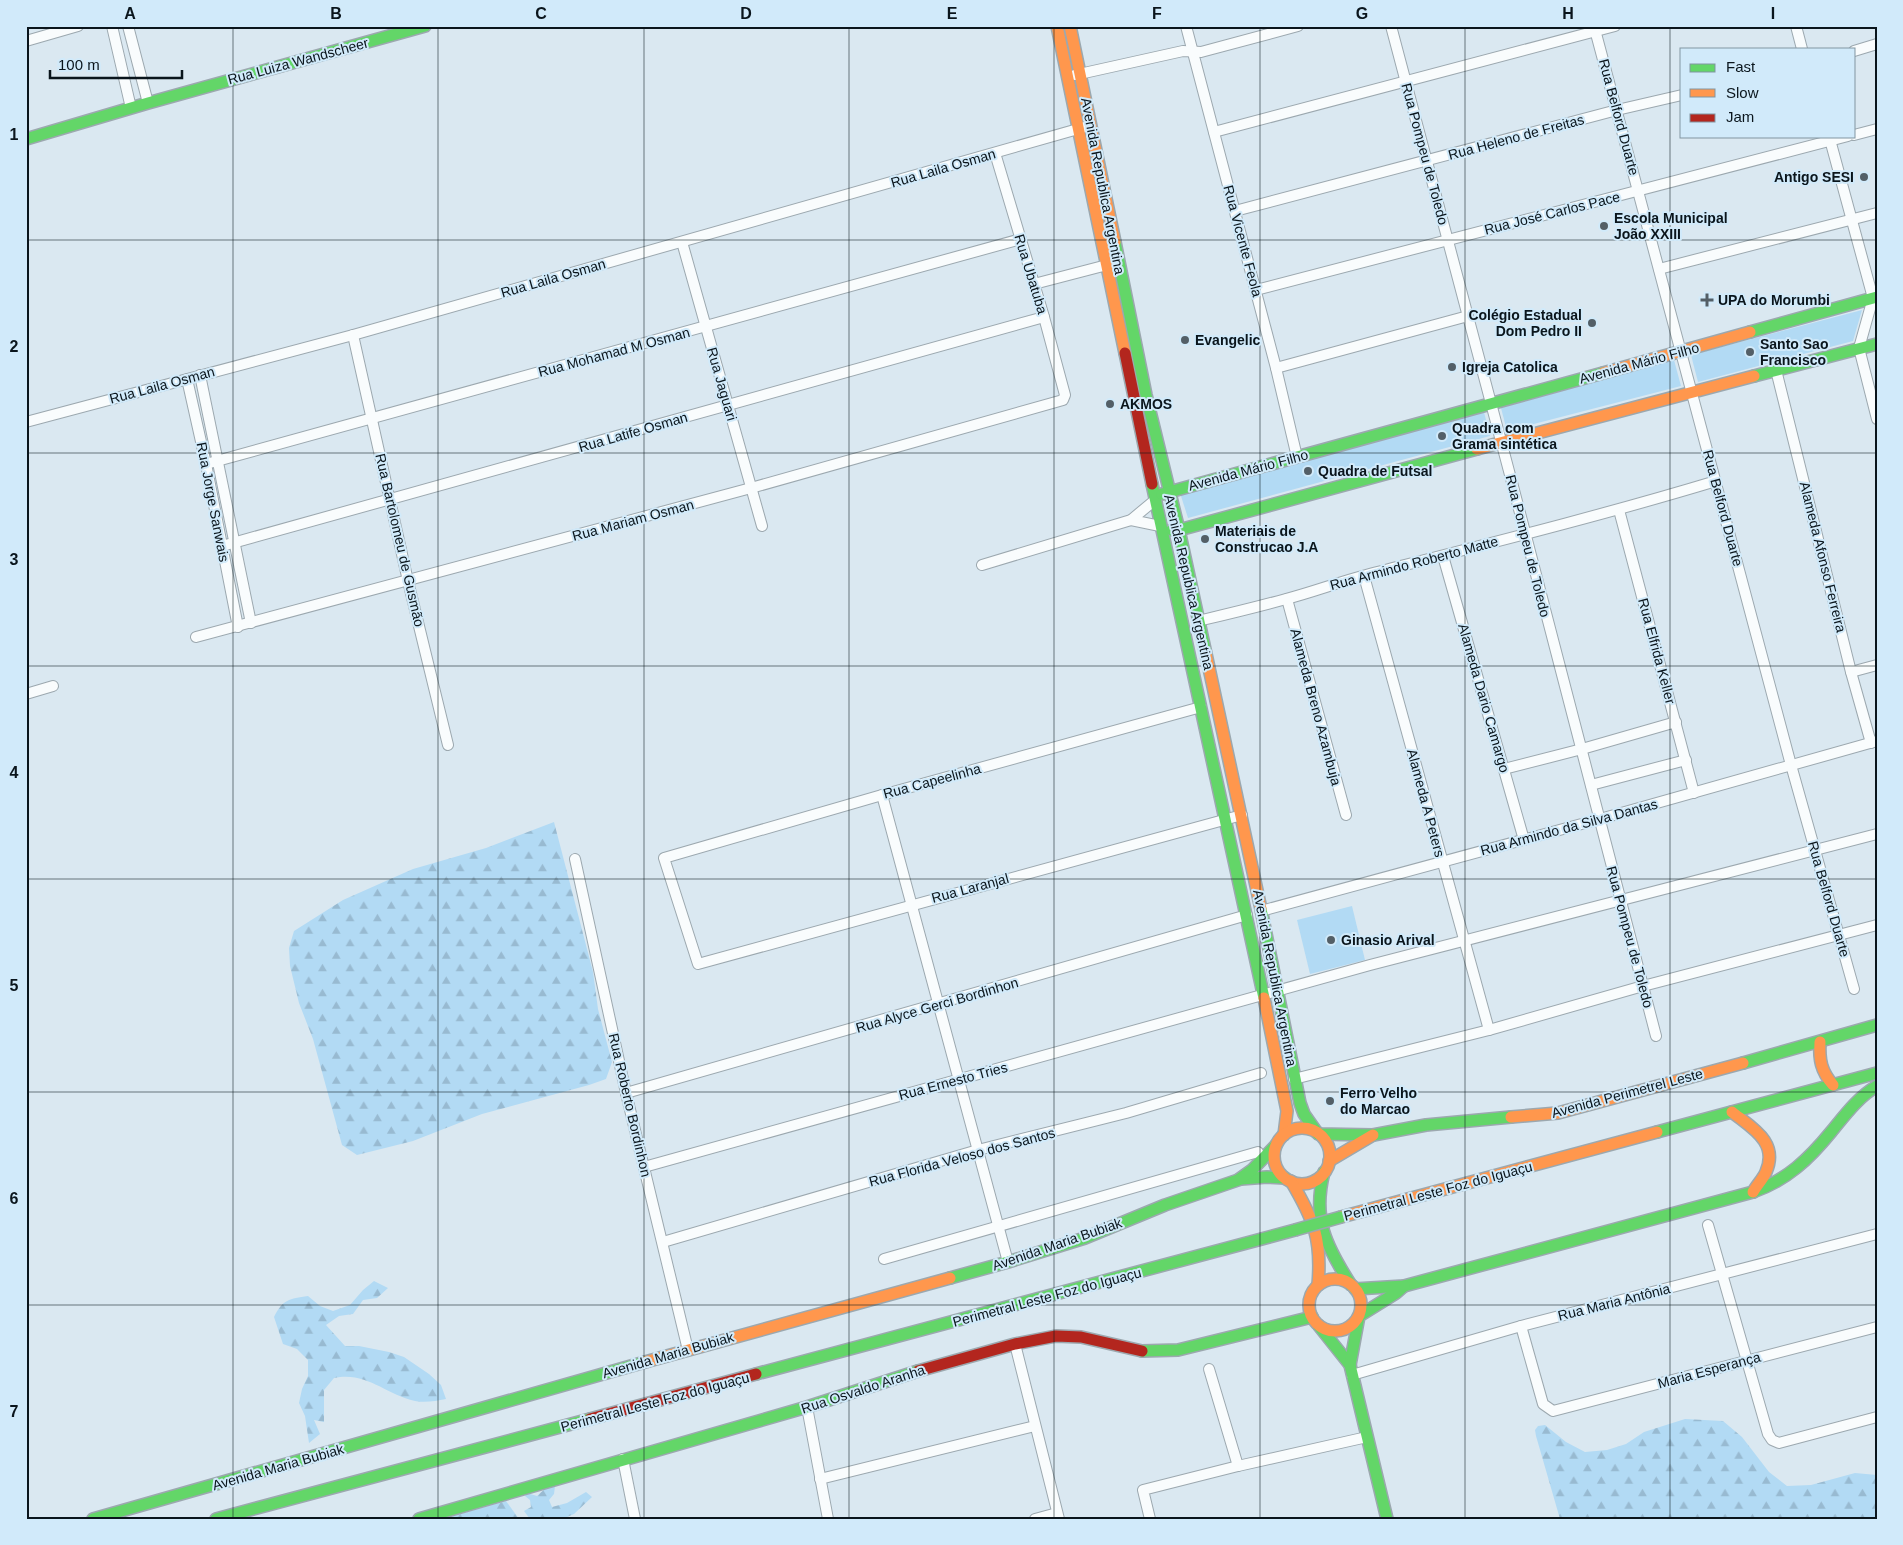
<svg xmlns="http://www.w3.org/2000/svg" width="1903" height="1545" font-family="Arial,sans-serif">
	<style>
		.forest { fill: url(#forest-firs) }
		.park { fill: #b2daf4 }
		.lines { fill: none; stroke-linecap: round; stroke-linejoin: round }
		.street-casing { stroke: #9ca8af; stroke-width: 12 }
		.fast-casing { stroke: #9ca8af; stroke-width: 14 }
		.slow-casing { stroke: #9ca8af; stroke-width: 14 }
		.jam-casing { stroke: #9ca8af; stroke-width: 14 }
		.street { stroke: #f9fcfd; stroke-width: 10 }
		.fast { stroke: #63d668; stroke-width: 11 }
		.slow { stroke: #ff974d; stroke-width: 11 }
		.jam { stroke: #b3261e; stroke-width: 11 }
		.fast-bridge-casing { stroke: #9ca8af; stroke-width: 14; stroke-linecap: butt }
		.fast-bridge { stroke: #63d668; stroke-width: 11 }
		.grid { fill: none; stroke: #0a151c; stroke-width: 1; stroke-opacity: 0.55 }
		.poi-dot { fill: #535f67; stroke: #d1eafa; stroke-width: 2 }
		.labels { text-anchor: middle; stroke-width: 4; stroke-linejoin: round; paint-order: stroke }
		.street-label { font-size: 14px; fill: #0a151c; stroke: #d1eafa }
		.poi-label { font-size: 14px; font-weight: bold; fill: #0a151c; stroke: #d1eafa; text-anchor: start }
		.neatline { fill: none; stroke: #0a151c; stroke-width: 2 }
		.grid-label { font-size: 16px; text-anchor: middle; font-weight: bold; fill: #0a151c }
	</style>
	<defs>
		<pattern id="forest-firs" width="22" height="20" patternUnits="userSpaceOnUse" patternTransform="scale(1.25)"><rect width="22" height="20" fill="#b2daf4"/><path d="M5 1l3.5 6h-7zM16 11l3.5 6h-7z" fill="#98bad1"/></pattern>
	</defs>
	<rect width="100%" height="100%" fill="#dae8f1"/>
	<!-- forest -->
	<g class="forest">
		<polygon points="554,822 593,972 598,1009 612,1062 606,1079 589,1085 482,1114 413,1141 357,1155 342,1145 313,1039 299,1003 290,966 289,948 294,931 343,900 413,869 486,848"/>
		<path d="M374 1281 388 1288 377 1298 363 1300 353 1314 339 1316 326 1325 345 1346H359L389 1352 404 1357 429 1374 441 1385 446 1399C436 1401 425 1403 415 1401 385 1394 366 1371 334 1378L324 1390V1422L314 1420 320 1434 309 1443 305 1416 299 1403 302 1389 308 1376V1360L297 1349 283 1344 274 1317C283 1299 289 1299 308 1296L320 1306 333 1311 350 1305 363 1290Z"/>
		<polygon points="1685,1419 1723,1421 1742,1437 1769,1472 1787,1486 1811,1485 1855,1473 1877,1475 1877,1519 1560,1519 1536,1436 1535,1430 1538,1426 1545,1425 1566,1442 1585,1452 1607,1450 1626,1444 1644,1432"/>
		<polygon points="548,1486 555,1486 554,1494 549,1500 552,1507 567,1503 586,1492 592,1497 574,1514 567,1517 530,1519 524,1511 531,1507 530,1500 525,1496 527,1493 537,1496"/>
		<polygon points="506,1501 519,1519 443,1519"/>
	</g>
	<!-- park -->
	<g class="park">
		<polygon points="1862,310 1853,341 1698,382 1691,355"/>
		<polygon points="1674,360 1681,386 1507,431 1501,408"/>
		<polygon points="1484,412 1490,436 1188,518 1180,493"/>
		<polygon points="1352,906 1365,960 1310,974 1297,920"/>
	</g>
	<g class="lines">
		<defs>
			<g id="street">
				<polyline points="112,26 131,108"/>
				<polyline points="128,26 148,103"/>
				<polyline points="1186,26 1276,368 1297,457"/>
				<polyline points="1391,26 1514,490 1656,1036"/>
				<polyline points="1594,26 1791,765 1854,989"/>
				<polyline points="1796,26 1802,49"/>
				<polyline points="26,41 78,26"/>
				<polyline points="1854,51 1877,44"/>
				<polyline points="1075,75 1183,51 1201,52 1298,26"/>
				<polyline points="1214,132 1615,26"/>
				<polyline points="1854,135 1877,129"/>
				<polyline points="1829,136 1873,298 1859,348 1877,419"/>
				<polyline points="1235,211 1617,110 1682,95"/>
				<polyline points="682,242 762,526"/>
				<polyline points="1659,269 1877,213"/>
				<polyline points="1034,284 1107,265"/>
				<path d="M1256 290C1453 237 1651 189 1848 136"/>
				<polyline points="353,335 408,581 448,745"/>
				<polyline points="1276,368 1468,316"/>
				<polyline points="1776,370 1851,672 1871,743"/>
				<polyline points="200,375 251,623"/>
				<polyline points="187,379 206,464 238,627"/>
				<polyline points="26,422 353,335 1085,127"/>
				<polyline points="206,464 1021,239"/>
				<polyline points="1619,510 1694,793"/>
				<polyline points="1131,520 1160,526"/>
				<polyline points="222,546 1044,317"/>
				<polyline points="1443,556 1524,840"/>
				<polyline points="982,565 1131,520 1155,500"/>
				<polyline points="1364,576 1489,1030"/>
				<polyline points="1287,599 1346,815"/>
				<path d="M1198 621C1228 614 1257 607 1286 599 1313 592 1339 582 1366 575 1483 545 1600 516 1716 481"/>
				<polyline points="196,637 751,488 1063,400 1065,395 1044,317 995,153"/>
				<polyline points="1851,672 1877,665"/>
				<polyline points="26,694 53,686"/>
				<polyline points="1201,707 882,795 664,858 698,964 1242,815"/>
				<polyline points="1504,769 1582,749 1676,722"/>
				<polyline points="1591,785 1686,760"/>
				<polyline points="882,795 1008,1262"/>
				<polyline points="575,859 626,1093 688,1350"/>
				<polyline points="1261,911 1600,819 1877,741"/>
				<polyline points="1294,1079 1489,1030 1643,986 1877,925"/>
				<polyline points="626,1093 1247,915"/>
				<polyline points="644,1167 1370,965 1877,834"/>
				<polyline points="1708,1225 1768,1434 1772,1440 1779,1443 1877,1417"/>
				<polyline points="663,1242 978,1150 1126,1113 1261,1073"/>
				<polyline points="884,1259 1258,1152"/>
				<polyline points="1521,1326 1543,1404 1553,1411 1877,1327"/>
				<polyline points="1015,1344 1059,1519"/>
				<polyline points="1209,1369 1238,1466"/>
				<polyline points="1352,1375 1521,1326 1877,1234"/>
				<polyline points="807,1407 828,1519"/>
				<polyline points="623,1459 635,1519"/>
				<polyline points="820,1479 1035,1426"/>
				<polyline points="1035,1519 1057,1513"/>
				<polyline points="1150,1519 1143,1490 1238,1466 1367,1437"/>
			</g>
			<g id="fast">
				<polyline points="26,139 148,103 425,26"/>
				<polyline points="1115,242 1146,395 1179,530 1206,654"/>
				<polyline points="1750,332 1877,297"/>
				<polyline points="1754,376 1877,344"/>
				<polyline points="1152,484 1264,998"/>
				<polyline points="1162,494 1603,373"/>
				<polyline points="1172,530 1179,530 1477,449"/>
				<polyline points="1261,909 1300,1103 1304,1114 1318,1134 1373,1135 1426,1125 1511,1117"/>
				<polyline points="1743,1063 1877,1025"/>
				<polyline points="1657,1132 1877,1073"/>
				<path d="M1324 1172C1312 1219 1326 1246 1351 1285"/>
				<polyline points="1241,1179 1267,1177 1285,1178"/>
				<path d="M1753 1192C1787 1180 1809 1159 1831 1132 1845 1115 1858 1097 1877 1086"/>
				<polyline points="950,1278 1008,1262 1085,1238 1165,1205 1238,1180 1252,1170 1276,1145"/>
				<polyline points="1355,1289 1404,1286 1753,1192"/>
				<polyline points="1319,1326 1350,1365 1387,1519"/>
				<polyline points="1142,1351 1178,1350 1312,1317"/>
				<polyline points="1350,1365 1359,1316 1396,1293 1404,1286"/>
				<polyline points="756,1374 1295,1230"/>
				<polyline points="93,1519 645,1362"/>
				<polyline points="216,1519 590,1419"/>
				<polyline points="419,1519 807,1407 918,1371"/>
			</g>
			<g id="slow">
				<polyline points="1057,26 1125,353"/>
				<polyline points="1070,26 1115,242"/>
				<polyline points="1603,373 1750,332"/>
				<polyline points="1477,449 1754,376"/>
				<polyline points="1206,654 1261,909"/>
				<polyline points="1264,998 1287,1111 1284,1135"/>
				<path d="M1820 1042C1819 1060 1821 1071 1833 1085"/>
				<path d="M1732 1112C1752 1128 1779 1142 1766 1172 1763 1179 1757 1185 1753 1192"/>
				<polyline points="1511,1117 1558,1113 1743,1063"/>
				<circle cx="1302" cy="1156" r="28"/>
				<polyline points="1329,1161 1373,1135"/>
				<path d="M1291 1181C1314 1220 1322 1239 1318 1285"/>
				<polyline points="1341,1217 1657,1132"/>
				<circle cx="1335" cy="1305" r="26"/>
				<polyline points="645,1362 950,1278"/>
			</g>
			<g id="jam">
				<polyline points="1125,353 1152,484"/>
				<polyline points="918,1371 1015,1344 1056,1336 1081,1337 1142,1351"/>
				<polyline points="590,1419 756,1374"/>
			</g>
		</defs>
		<!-- street casing -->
		<use href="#street" class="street-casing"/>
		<!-- fast casing -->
		<use href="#fast" class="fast-casing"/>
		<!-- slow casing -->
		<use href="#slow" class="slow-casing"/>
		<!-- jam casing -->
		<use href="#jam" class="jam-casing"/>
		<!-- street -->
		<use href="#street" class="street"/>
		<!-- fast -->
		<use href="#fast" class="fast"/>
		<!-- slow -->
		<use href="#slow" class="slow"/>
		<!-- jam -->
		<use href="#jam" class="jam"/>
		<defs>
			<polyline id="fast-bridge" points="1295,1230 1341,1217"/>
		</defs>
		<!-- fast-bridge casing -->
		<use href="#fast-bridge" class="fast-bridge-casing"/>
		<!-- fast-bridge -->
		<use href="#fast-bridge" class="fast-bridge"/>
	</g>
	<!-- grid -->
	<path class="grid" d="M233 26V1519M438 26V1519M644 26V1519M849 26V1519M1054 26V1519M1260 26V1519M1465 26V1519M1670 26V1519M26 240H1877M26 453H1877M26 666H1877M26 879H1877M26 1092H1877M26 1305H1877"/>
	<!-- markers -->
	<g class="poi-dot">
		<circle cx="1864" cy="177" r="5"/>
		<circle cx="1604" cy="226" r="5"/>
		<path d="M1704.5 292.5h5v5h5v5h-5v5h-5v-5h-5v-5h5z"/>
		<circle cx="1592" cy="323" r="5"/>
		<circle cx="1185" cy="340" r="5"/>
		<circle cx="1750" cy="352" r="5"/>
		<circle cx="1452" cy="367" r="5"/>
		<circle cx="1110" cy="404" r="5"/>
		<circle cx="1442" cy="436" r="5"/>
		<circle cx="1308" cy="471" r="5"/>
		<circle cx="1205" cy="539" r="5"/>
		<circle cx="1331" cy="940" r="5"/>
		<circle cx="1330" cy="1101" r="5"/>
	</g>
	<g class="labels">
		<!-- street labels -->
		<g class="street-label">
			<text transform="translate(298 61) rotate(-15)" y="5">Rua Luiza Wandscheer</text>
			<text transform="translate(1619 117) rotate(75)" y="5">Rua Belford Duarte</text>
			<text transform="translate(1516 137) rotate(-15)" y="5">Rua Heleno de Freitas</text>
			<text transform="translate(1425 154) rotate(75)" y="5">Rua Pompeu de Toledo</text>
			<text transform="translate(943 168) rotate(-16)" y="5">Rua Laila Osman</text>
			<text transform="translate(1103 186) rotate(79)" y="5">Avenida Republica Argentina</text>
			<text transform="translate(1552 213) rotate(-14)" y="5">Rua José Carlos Pace</text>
			<text transform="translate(1243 241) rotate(75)" y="5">Rua Vicente Feola</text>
			<text transform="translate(1031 274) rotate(73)" y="5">Rua Ubatuba</text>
			<text transform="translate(553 278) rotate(-16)" y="5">Rua Laila Osman</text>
			<text transform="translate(614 352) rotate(-15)" y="5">Rua Mohamad M Osman</text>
			<text transform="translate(1639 363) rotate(-15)" y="5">Avenida Mário Filho</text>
			<text transform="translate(722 384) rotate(74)" y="5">Rua Jaguari</text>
			<text transform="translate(162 385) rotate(-15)" y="5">Rua Laila Osman</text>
			<text transform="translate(633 432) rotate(-16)" y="5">Rua Latife Osman</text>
			<text transform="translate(1248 470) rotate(-15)" y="5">Avenida Mário Filho</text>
			<text transform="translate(213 502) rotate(79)" y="5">Rua Jorge Sanwais</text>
			<text transform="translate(1723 508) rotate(75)" y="5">Rua Belford Duarte</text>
			<text transform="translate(633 520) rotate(-15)" y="5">Rua Mariam Osman</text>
			<text transform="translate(400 540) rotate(77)" y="5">Rua Bartolomeu de Gusmão</text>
			<text transform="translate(1528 546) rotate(76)" y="5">Rua Pompeu de Toledo</text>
			<text transform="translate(1823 557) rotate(76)" y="5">Alameda Afonso Ferreira</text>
			<text transform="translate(1414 563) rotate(-15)" y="5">Rua Armindo Roberto Matte</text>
			<text transform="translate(1189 582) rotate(77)" y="5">Avenida Republica Argentina</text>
			<text transform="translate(1657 651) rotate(75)" y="5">Rua Elfrida Keller</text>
			<text transform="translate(1484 698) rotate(74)" y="5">Alameda Dario Camargo</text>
			<text transform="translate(1316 707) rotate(75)" y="5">Alameda Breno Azambuja</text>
			<text transform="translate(932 781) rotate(-15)" y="5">Rua Capeelinha</text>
			<text transform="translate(1426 803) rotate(75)" y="5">Alameda A Peters</text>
			<text transform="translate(1569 827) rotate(-15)" y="5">Rua Armindo da Silva Dantas</text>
			<text transform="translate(970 888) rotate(-15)" y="5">Rua Laranjal</text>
			<text transform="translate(1829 899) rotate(74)" y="5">Rua Belford Duarte</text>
			<text transform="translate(1630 937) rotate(75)" y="5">Rua Pompeu de Toledo</text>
			<text transform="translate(1275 978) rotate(79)" y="5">Avenida Republica Argentina</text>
			<text transform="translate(937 1005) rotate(-16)" y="5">Rua Alyce Gerci Bordinhon</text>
			<text transform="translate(953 1081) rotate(-15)" y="5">Rua Ernesto Tries</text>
			<text transform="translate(1627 1093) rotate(-15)" y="5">Avenida Perimetrel Leste</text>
			<text transform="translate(630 1105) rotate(77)" y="5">Rua Roberto Bordinhon</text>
			<text transform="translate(962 1157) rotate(-15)" y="5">Rua Florida Veloso dos Santos</text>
			<text transform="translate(1438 1191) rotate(-15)" y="5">Perimetral Leste Foz do Iguaçu</text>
			<text transform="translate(1057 1244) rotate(-19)" y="5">Avenida Maria Bubiak</text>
			<text transform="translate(1047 1297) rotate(-15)" y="5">Perimetral Leste Foz do Iguaçu</text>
			<text transform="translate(1614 1302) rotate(-14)" y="5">Rua Maria Antônia</text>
			<text transform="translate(668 1355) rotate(-16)" y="5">Avenida Maria Bubiak</text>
			<text transform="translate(1709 1370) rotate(-15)" y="5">Maria Esperança</text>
			<text transform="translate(863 1389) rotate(-18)" y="5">Rua Osvaldo Aranha</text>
			<text transform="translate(655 1402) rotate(-15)" y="5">Perimetral Leste Foz do Iguaçu</text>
			<text transform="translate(278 1467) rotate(-16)" y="5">Avenida Maria Bubiak</text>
		</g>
		<!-- poi labels -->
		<g class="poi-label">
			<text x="1854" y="182" text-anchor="end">Antigo SESI</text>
			<text x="1614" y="223">Escola Municipal<tspan x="1614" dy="16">João XXIII</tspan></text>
			<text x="1718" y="305">UPA do Morumbi</text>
			<text x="1582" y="320" text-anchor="end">Colégio Estadual<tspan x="1582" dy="16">Dom Pedro II</tspan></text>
			<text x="1195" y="345">Evangelic</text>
			<text x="1760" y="349">Santo Sao<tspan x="1760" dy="16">Francisco</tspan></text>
			<text x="1462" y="372">Igreja Catolica</text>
			<text x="1120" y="409">AKMOS</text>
			<text x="1452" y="433">Quadra com<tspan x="1452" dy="16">Grama sintética</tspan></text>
			<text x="1318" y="476">Quadra de Futsal</text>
			<text x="1215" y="536">Materiais de<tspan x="1215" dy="16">Construcao J.A</tspan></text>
			<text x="1341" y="945">Ginasio Arival</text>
			<text x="1340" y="1098">Ferro Velho<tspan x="1340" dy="16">do Marcao</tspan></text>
		</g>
	</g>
	<!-- border -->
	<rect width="1903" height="1545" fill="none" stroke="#d1eafa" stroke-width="55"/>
	<!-- legend -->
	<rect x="1680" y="48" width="175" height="90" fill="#d1eafa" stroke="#8195a1"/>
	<rect x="1690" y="64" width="25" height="8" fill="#63d668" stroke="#8195a1"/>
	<text x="1726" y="72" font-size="15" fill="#0a151c">Fast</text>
	<rect x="1690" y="89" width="25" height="8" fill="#ff974d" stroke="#8195a1"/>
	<text x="1726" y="98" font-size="15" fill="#0a151c">Slow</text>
	<rect x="1690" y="114" width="25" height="8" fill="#b3261e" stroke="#8195a1"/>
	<text x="1726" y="122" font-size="15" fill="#0a151c">Jam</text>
	<!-- scale -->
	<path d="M50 70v8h132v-8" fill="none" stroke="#0a151c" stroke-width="2.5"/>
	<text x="58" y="70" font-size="15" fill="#0a151c" stroke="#d1eafa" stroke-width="4" paint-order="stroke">100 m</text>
	<rect x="28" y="28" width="1848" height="1490" class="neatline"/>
	<g class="grid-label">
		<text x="130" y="19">A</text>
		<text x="336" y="19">B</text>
		<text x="541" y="19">C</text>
		<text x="746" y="19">D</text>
		<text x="952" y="19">E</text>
		<text x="1157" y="19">F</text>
		<text x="1362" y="19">G</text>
		<text x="1568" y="19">H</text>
		<text x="1773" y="19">I</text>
		<text x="14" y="140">1</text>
		<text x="14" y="352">2</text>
		<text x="14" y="565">3</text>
		<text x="14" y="778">4</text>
		<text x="14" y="991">5</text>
		<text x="14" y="1204">6</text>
		<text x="14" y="1417">7</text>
	</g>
</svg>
